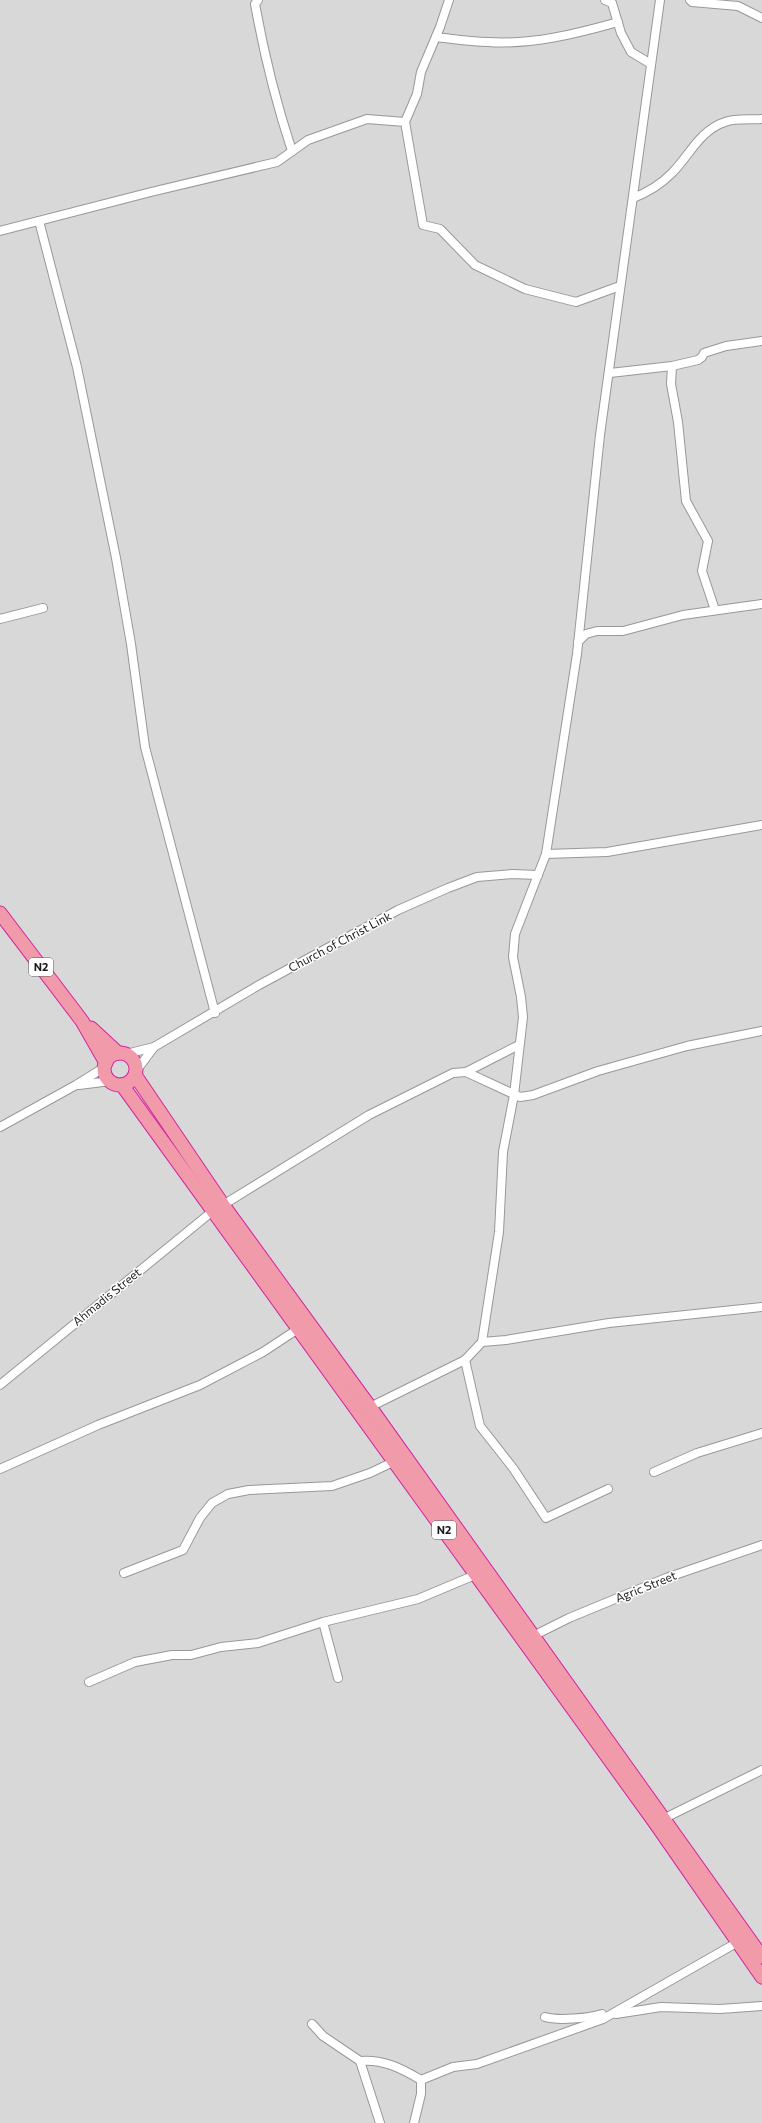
<svg xmlns="http://www.w3.org/2000/svg" width="762" height="2123" font-family="Commissioner,sans-serif">
	<style>
		.residential { fill: #d9d8d9 }
		.lines { fill: none; stroke-linecap: round; stroke-linejoin: round }
		.minor-casing { stroke: #989898; stroke-width: 10 }
		.trunk-casing { stroke: #d425a0; stroke-width: 15 }
		.minor { stroke: #fff; stroke-width: 8 }
		.trunk { stroke: #f09aaa; stroke-width: 13 }
		.labels { text-anchor: middle; stroke-width: 3; stroke-linejoin: round; paint-order: stroke }
		.shield { fill: #fff; stroke: #5f5f5f; stroke-width: 1 }
		.shield-label { font-size: 11px; font-weight: bold; fill: #1b1b1b }
		.street-label { font-size: 12px; fill: #1b1b1b; stroke: #fff }
	</style>
	<rect width="100%" height="100%" fill="#ede4e1"/>
	<!-- residential -->
	<rect class="residential" x="0" y="0" width="762" height="2123"/>
	<g class="lines">
		<defs>
			<g id="minor">
				<path d="M258 0 255 4C264 54 276 103 292 151"/>
				<polyline points="605,0 612,3 621,33 631,52 651,64"/>
				<polyline points="690,0 692,2 738,6 762,18"/>
				<path d="M436 37C453 39 470 42 488 42 531 45 576 34 618 22"/>
				<polyline points="405,122 417,94 421,72 440,27 449,0"/>
				<path d="M633 198C649 192 660 185 672 173 689 156 700 130 725 122 735 118 751 120 762 119"/>
				<polyline points="39,221 77,367 116,558 131,644 145,747 215,1013"/>
				<polyline points="0,231 151,192 277,162 308,140 367,119 405,122 423,225 440,229 475,265 525,289 576,302 620,286"/>
				<polyline points="672,366 671,384 678,422 686,501 708,541 702,571 715,610"/>
				<polyline points="610,373 672,366 698,360 702,357 704,353 726,346 762,341"/>
				<polyline points="0,619 43,608"/>
				<polyline points="578,642 586,634 597,631 623,631 683,615 762,604"/>
				<polyline points="546,854 607,852 762,825"/>
				<polyline points="126,1054 154,1047 259,985 398,910 448,888 477,877 512,874 538,875"/>
				<polyline points="136,1071 154,1047"/>
				<polyline points="466,1072 520,1097 533,1095 598,1071 687,1046 762,1031"/>
				<polyline points="79,1085 111,1081"/>
				<polyline points="0,1127 76,1085 105,1067"/>
				<polyline points="223,1205 369,1115 453,1073 466,1072 519,1045"/>
				<polyline points="482,1342 506,1340 609,1323 762,1307"/>
				<polyline points="465,1360 480,1426 513,1468 546,1518 608,1489"/>
				<polyline points="0,1385 214,1210"/>
				<polyline points="370,1407 465,1360 482,1342 499,1232 503,1152 514,1095 523,1017 521,997 513,957 515,934 546,854 577,654 600,435 660,0"/>
				<polyline points="0,1469 98,1425 200,1385 263,1352 298,1329"/>
				<polyline points="654,1472 697,1453 762,1433"/>
				<polyline points="124,1573 183,1550 200,1518 212,1503 228,1494 249,1490 332,1486 370,1473 395,1461"/>
				<polyline points="323,1622 338,1678"/>
				<polyline points="533,1636 569,1618 666,1578 762,1545"/>
				<polyline points="89,1682 135,1662 172,1655 191,1655 221,1647 258,1643 323,1622 418,1599 475,1575"/>
				<polyline points="665,1818 762,1770"/>
				<polyline points="616,2014 661,2007 720,2009 762,2006"/>
				<path d="M545 2017C559 2021 588 2018 602 2014"/>
				<path d="M312 2024 323 2036 360 2061C383 2059 401 2068 421 2080L453 2067 477 2064 603 2019 738 1942"/>
				<polyline points="360,2061 380,2123"/>
				<polyline points="414,2123 421,2094 421,2080"/>
			</g>
			<g id="trunk">
				<polyline points="0,913 82,1021 106,1063"/>
				<polyline points="91,1028 118,1053"/>
				<circle cx="120" cy="1069" r="16"/>
				<polyline points="135,1075 223,1205 370,1407 762,1957"/>
				<polyline points="122,1085 656,1824 762,1977"/>
			</g>
		</defs>
		<!-- minor casing -->
		<use href="#minor" class="minor-casing"/>
		<!-- trunk casing -->
		<use href="#trunk" class="trunk-casing"/>
		<!-- minor -->
		<use href="#minor" class="minor"/>
		<!-- trunk -->
		<use href="#trunk" class="trunk"/>
	</g>
	<g class="labels">
		<!-- shield labels -->
		<g class="shield">
			<rect x="29" y="958" width="24" height="18" rx="3"/>
			<rect x="432" y="1521" width="24" height="18" rx="3"/>
		</g>
		<g class="shield-label">
			<text x="41" y="971">N2</text>
			<text x="444" y="1534">N2</text>
		</g>
		<!-- street labels -->
		<g class="street-label">
			<text transform="translate(340 942) rotate(-28)" y="4">Church of Christ Link</text>
			<text transform="translate(107 1297) rotate(-39)" y="4">Ahmadis Street</text>
			<text transform="translate(646 1587) rotate(-22)" y="4">Agric Street</text>
		</g>
	</g>
</svg>
